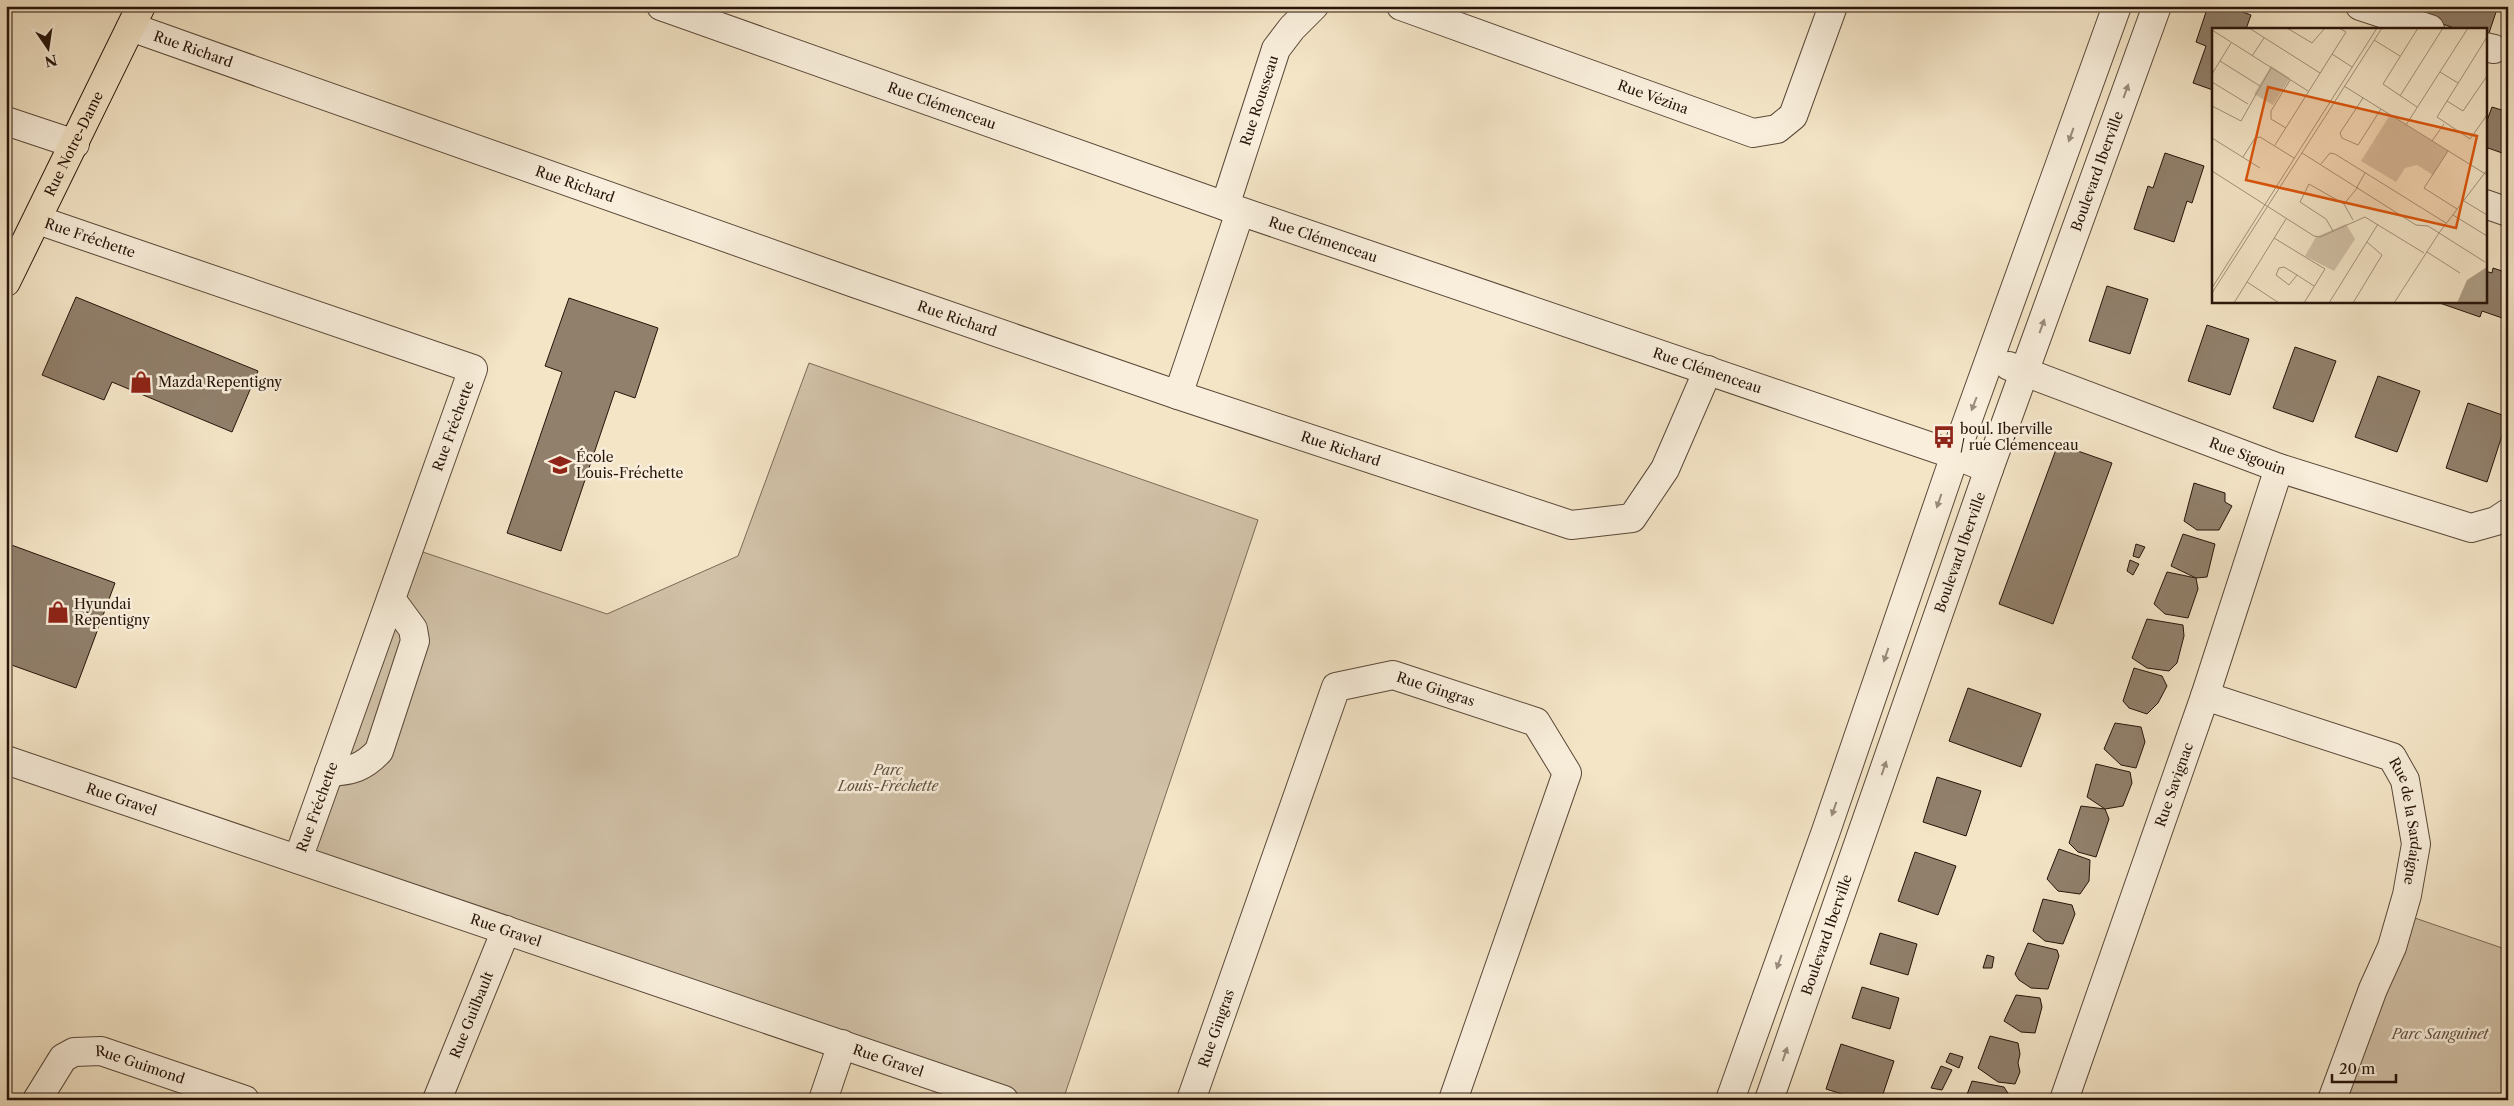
<svg xmlns="http://www.w3.org/2000/svg" width="2514" height="1106" font-family="'Libre Caslon Text',serif">
	<style>
		.green { fill: #d1c1a7; stroke: #7c6a58 }
		.building { fill: #91806c; stroke: #261309 }
		.lines { fill: none; stroke-linecap: round; stroke-linejoin: round }
		.minor-casing { stroke: #5a4838; stroke-width: 30 }
		.major-casing { stroke: #261309; stroke-width: 30 }
		.minor { stroke: #f8eedb; stroke-width: 28 }
		.major { stroke: #f4e5c7; stroke-width: 28 }
		.oneway { fill: #9a8b7c }
		.labels { text-anchor: middle; stroke-width: 5; stroke-linejoin: round; paint-order: stroke }
		.street-label { font-size: 14px; fill: #261309; stroke: #f8eedb }
		.poi-label { font-size: 14px; fill: #261309; stroke: #f8eedb; text-anchor: start }
		.park-label { font-size: 14px; font-style: italic; fill: #625040; stroke: #f8eedb }
		.inset-road { fill: none; stroke: #a2917b; stroke-width: 1 }
		.view { fill: #de560c; fill-opacity: 0.15; stroke: #de560c; stroke-width: 2.5 }
		.inset-edge { fill: none; stroke: #261309; stroke-width: 2.5 }
	</style>
	<rect width="100%" height="100%" fill="#f4e5c7"/>
	<filter id="stains"><feTurbulence type="fractalNoise" baseFrequency=".004" numOctaves="4"/><feColorMatrix values="0 0 0 0 .2 0 0 0 0 .09 0 0 0 0 .02 0 0 0 .5 -.17"/></filter>
	<radialGradient id="worn" r=".72"><stop offset=".6" stop-color="#630" stop-opacity="0"/><stop offset="1" stop-color="#630" stop-opacity=".3"/></radialGradient>
	<!-- green -->
	<g class="green">
		<polygon points="809,363 1258,520 1063,1100 1004,1100 298,859 408,547 607,614 738,556"/>
		<polygon points="2412,917 2508,950 2508,1100 2346,1100"/>
	</g>
	<!-- building -->
	<g class="building">
		<polygon points="2208,6 2225,6 2251,15 2246,29 2213,29 2213,90 2193,83 2206,46 2196,42"/>
		<polygon points="2391,6 2498,6 2487,39 2485,29 2457,29"/>
		<polygon points="2492,107 2508,112 2508,155 2485,147 2485,126"/>
		<polygon points="2165,153 2204,166 2192,203 2187,201 2174,242 2134,229 2148,186 2153,188"/>
		<polygon points="2493,268 2508,273 2508,320 2482,311 2480,317 2434,301 2485,301 2485,271 2492,273"/>
		<polygon points="2107,286 2148,299 2130,354 2089,341"/>
		<polygon points="76,297 258,371 232,432 112,382 104,400 42,375"/>
		<polygon points="569,298 658,328 635,398 615,391 561,551 507,533 562,372 545,366"/>
		<polygon points="2207,325 2249,339 2230,395 2188,381"/>
		<polygon points="2295,347 2336,361 2313,422 2273,408"/>
		<polygon points="2378,376 2420,391 2397,452 2355,437"/>
		<polygon points="2468,403 2508,417 2487,482 2446,468"/>
		<polygon points="2058,444 2112,463 2053,624 1999,604"/>
		<polygon points="2194,483 2225,493 2225,502 2232,506 2219,530 2197,530 2184,521"/>
		<polygon points="2183,534 2215,544 2207,577 2196,578 2171,566"/>
		<polygon points="6,543 115,583 76,688 6,663"/>
		<polygon points="2136,544 2145,547 2139,558 2133,556"/>
		<polygon points="2130,560 2139,564 2133,575 2127,571"/>
		<polygon points="2167,572 2196,578 2198,589 2188,618 2165,614 2154,604"/>
		<polygon points="2147,619 2183,625 2184,636 2177,663 2169,671 2147,668 2132,658"/>
		<polygon points="2134,668 2162,676 2167,686 2158,703 2147,714 2129,708 2123,701"/>
		<polygon points="1968,688 2041,714 2021,767 1949,741"/>
		<polygon points="2115,723 2141,727 2145,742 2136,768 2121,765 2104,749"/>
		<polygon points="2096,764 2130,772 2132,783 2123,806 2105,809 2087,797"/>
		<polygon points="1937,777 1981,791 1966,836 1923,822"/>
		<polygon points="2081,806 2105,809 2109,819 2096,857 2078,852 2069,843"/>
		<polygon points="2059,849 2090,860 2089,881 2080,894 2058,891 2047,879"/>
		<polygon points="1915,852 1956,866 1938,915 1898,901"/>
		<polygon points="2043,899 2072,905 2075,914 2063,944 2045,941 2033,931"/>
		<polygon points="1880,933 1917,944 1908,975 1870,964"/>
		<polygon points="2028,943 2057,950 2059,956 2048,989 2031,988 2019,980 2015,974"/>
		<polygon points="1987,955 1994,957 1992,968 1983,968"/>
		<polygon points="1862,987 1899,998 1890,1029 1852,1018"/>
		<polygon points="2016,995 2040,998 2042,1007 2035,1033 2021,1032 2004,1021"/>
		<polygon points="1990,1036 2018,1043 2020,1054 2018,1063 2020,1072 2015,1084 1998,1082 1978,1068"/>
		<polygon points="1841,1044 1894,1061 1881,1100 1861,1100 1826,1089"/>
		<polygon points="1950,1053 1963,1057 1959,1068 1946,1062"/>
		<polygon points="1941,1066 1952,1070 1942,1090 1931,1088"/>
		<polygon points="1972,1081 2004,1087 2009,1095 2007,1100 1965,1100"/>
	</g>
	<g class="lines">
		<defs>
			<g id="minor">
				<path id="s1" d="M661 6 1225 206 1955 455 1989 469"/>
				<path id="s2" d="M1401 6 1753 133 1777 129 1793 116 1833 6"/>
				<polyline points="2360,6 2430,29"/>
				<path id="s3" d="M131 27 857 284 1178 395 1571 525 1632 518 1665 469 1708 370"/>
				<polyline points="2485,47 2494,49"/>
				<polyline points="6,121 75,144"/>
				<polyline points="2485,204 2508,212"/>
				<path id="s4" d="M1225 206 1276 49 1292 28 1314 6"/>
				<path id="s5" d="M38 220 473 369 298 859"/>
				<path id="s6" d="M2009 366 2279 468 2471 528 2496 521 2508 513"/>
				<polyline points="1178,395 1240,212"/>
				<path id="s7" d="M2205 696 2392 757 2405 780 2416 844 2407 895 2392 947 2373 989 2332 1100"/>
				<path id="s8" d="M6 760 1004 1100"/>
				<path d="M329 772C351 771 363 768 379 751L415 641 413 629 391 599"/>
				<path id="s9" d="M37 1100 63 1058 74 1052 101 1051 245 1100"/>
				<path id="s10" d="M437 1100 506 930"/>
				<polyline points="823,1100 842,1044"/>
				<path id="s11" d="M1191 1100 1336 687 1393 675 1536 722 1567 773 1453 1100"/>
				<polyline points="1730,1100 1826,831 1955,455 2117,6"/>
				<path id="s12" d="M1769 1100 1989 469 2157 6"/>
				<path id="s13" d="M2064 1100 2205 696 2279 468"/>
			</g>
			<g id="major">
				<path id="s14" d="M6 282 141 6"/>
			</g>
		</defs>
		<!-- minor casing -->
		<use href="#minor" class="minor-casing"/>
		<!-- major casing -->
		<use href="#major" class="major-casing"/>
		<!-- minor -->
		<use href="#minor" class="minor"/>
		<!-- major -->
		<use href="#major" class="major"/>
	</g>
	<!-- one-way arrows -->
	<defs><path id="oneway-solid" d="M-6-.8H1V-3.2L6.5 0L1 3.2V.8H-6Z" transform="scale(1.25)"/></defs>
	<g class="oneway">
		<use href="#oneway-solid" transform="translate(2126 91) rotate(-70)"/>
		<use href="#oneway-solid" transform="translate(2071 135) rotate(110)"/>
		<use href="#oneway-solid" transform="translate(2042 326) rotate(-70)"/>
		<use href="#oneway-solid" transform="translate(1974 404) rotate(111)"/>
		<use href="#oneway-solid" transform="translate(1939 501) rotate(109)"/>
		<use href="#oneway-solid" transform="translate(1886 655) rotate(109)"/>
		<use href="#oneway-solid" transform="translate(1884 768) rotate(-71)"/>
		<use href="#oneway-solid" transform="translate(1834 809) rotate(109)"/>
		<use href="#oneway-solid" transform="translate(1779 962) rotate(110)"/>
		<use href="#oneway-solid" transform="translate(1785 1054) rotate(-71)"/>
	</g>
	<!-- icons -->
	<defs>
		<symbol id="shop-bare" viewBox="-9 -9 18 18"><path d="M-5-2.5h2.3a2.7 3.5 0 0 1 5.4 0H5L5.5 6h-11ZM-1.5-2.5h3a1.5 2.3 0 0 0-3 0Z" fill="#8f2418" stroke="#f8eedb" stroke-width="2.5" paint-order="stroke"/></symbol>
		<symbol id="bus-bare" viewBox="-9 -9 18 18"><path d="M-5-6H5V4H4V6H2V4H-2V6H-4V4H-5ZM-3.5-4V0h7V-4ZM-3.5 1.2v1.5H-2V1.2ZM2 1.2v1.5H3.5V1.2Z" fill="#8f2418" stroke="#f8eedb" stroke-width="2.5" paint-order="stroke"/></symbol>
		<symbol id="school-bare" viewBox="-9 -9 18 18"><path d="M0-5L7-2L0 1L-7-2ZM-4 1L0 2.5L4 1V4Q0 6-4 4Z" fill="#8f2418" stroke="#f8eedb" stroke-width="2.5" paint-order="stroke"/></symbol>
	</defs>
	<g fill-rule="evenodd">
		<use href="#shop-bare" x="125" y="366" width="32" height="32"/>
		<use href="#bus-bare" x="1928" y="421" width="32" height="32"/>
		<use href="#school-bare" x="544" y="449" width="32" height="32"/>
		<use href="#shop-bare" x="42" y="596" width="32" height="32"/>
	</g>
	<g class="labels">
		<!-- street labels -->
		<g class="street-label">
			<text dy="5" stroke="none"><textPath href="#s3" startOffset="66">Rue Richard</textPath></text>
			<text dy="5" stroke="none"><textPath href="#s2" startOffset="268">Rue Vézina</textPath></text>
			<text dy="5" stroke="none"><textPath href="#s4" startOffset="111">Rue Rousseau</textPath></text>
			<text dy="5" stroke="none"><textPath href="#s1" startOffset="298">Rue Clémenceau</textPath></text>
			<text dy="5" stroke="none"><textPath href="#s14" startOffset="154">Rue Notre-Dame</textPath></text>
			<text dy="5" stroke="none"><textPath href="#s12" startOffset="985">Boulevard Iberville</textPath></text>
			<text dy="5" stroke="none"><textPath href="#s3" startOffset="471">Rue Richard</textPath></text>
			<text dy="5" stroke="none"><textPath href="#s5" startOffset="55">Rue Fréchette</textPath></text>
			<text dy="5" stroke="none"><textPath href="#s1" startOffset="702">Rue Clémenceau</textPath></text>
			<text dy="5" stroke="none"><textPath href="#s3" startOffset="876">Rue Richard</textPath></text>
			<text dy="5" stroke="none"><textPath href="#s1" startOffset="1108">Rue Clémenceau</textPath></text>
			<text transform="translate(453 426) rotate(-70)" y="5">Rue Fréchette</text>
			<text dy="5" stroke="none"><textPath href="#s3" startOffset="1281">Rue Richard</textPath></text>
			<text dy="5" stroke="none"><textPath href="#s6" startOffset="255">Rue Sigouin</textPath></text>
			<text dy="5" stroke="none"><textPath href="#s12" startOffset="580">Boulevard Iberville</textPath></text>
			<text dy="5" stroke="none"><textPath href="#s11" startOffset="541">Rue Gingras</textPath></text>
			<text dy="5" stroke="none"><textPath href="#s13" startOffset="334">Rue Savignac</textPath></text>
			<text dy="5" stroke="none"><textPath href="#s8" startOffset="122">Rue Gravel</textPath></text>
			<text transform="translate(317 807) rotate(-70)" y="5">Rue Fréchette</text>
			<text dy="5" stroke="none"><textPath href="#s7" startOffset="264">Rue de la Sardaigne</textPath></text>
			<text dy="5" stroke="none"><textPath href="#s8" startOffset="528">Rue Gravel</textPath></text>
			<text dy="5" stroke="none"><textPath href="#s12" startOffset="175">Boulevard Iberville</textPath></text>
			<text dy="5" stroke="none"><textPath href="#s10" startOffset="92">Rue Guilbault</textPath></text>
			<text dy="5" stroke="none"><textPath href="#s11" startOffset="76">Rue Gingras</textPath></text>
			<text dy="5" stroke="none"><textPath href="#s8" startOffset="932">Rue Gravel</textPath></text>
			<text dy="5" stroke="none"><textPath href="#s9" startOffset="130">Rue Guimond</textPath></text>
		</g>
		<!-- poi labels -->
		<g class="poi-label">
			<text x="158" y="387">Mazda Repentigny</text>
			<text x="1960" y="434">boul. Iberville<tspan x="1960" dy="16">/ rue Clémenceau</tspan></text>
			<text x="576" y="462">École<tspan x="576" dy="16">Louis-Fréchette</tspan></text>
			<text x="74" y="609">Hyundai<tspan x="74" dy="16">Repentigny</tspan></text>
		</g>
		<!-- park labels -->
		<g class="park-label">
			<text x="888" y="775">Parc<tspan x="888" dy="16">Louis-Fréchette</tspan></text>
			<text x="2440" y="1039">Parc Sanguinet</text>
		</g>
	</g>
	<!-- overview -->
	<g transform="translate(2212 28)">
		<rect width="275" height="275" fill="#f4e5c7"/>
		<path d="M59 38 78 50 61 77 42 66ZM178 87 236 123 221 147 205 137 193 140 184 154 149 133ZM134 196 143 211 122 243 93 228 104 209Z" fill="#d1c1a7"/>
		<path d="M275 239V275H245L255 252Z" fill="#ae9e86"/>
		<path class="inset-road" d="M37 0 108 45M75 0 100 15 113 0M0 2 96 63M275 9 225 89 258 111 275 87M162 12 188 28M120 26 140 39M40 28 52 10M8 33 48 58M228 44 246 55M0 46 19 15M0 54 36 76M132 58 275 147M188 68 231 0M151 70 128 105 130 110 146 117 169 81M235 73 251 83 275 48M0 78 29 93 59 40M205 79 171 56 206 0M194 97 256 0M74 100 59 91V83L78 52M0 110 48 140M220 113 232 96M63 117 134 4 127 0M236 123 212 160 245 181M90 125 204 197 216 198 273 234M31 129 43 110 48 109 82 130M109 136 118 125 123 126 234 195M0 143 102 208 108 209 153 189 212 225M145 159 153 145M252 173 275 187M132 176 146 159M241 187 275 208M121 203 114 191 88 174 97 156 132 176 141 192M62 210 113 241 92 275M215 224 248 245M85 247 77 257 64 247 67 240 72 239 85 247 102 258M35 254 67 275M0 260 165 0M0 265 170 0M22 275 74 191M117 275 166 196M141 275 170 227 155 214M182 275 227 205 275 142"/>
		<path class="view" d="M56 59 265 108 244 200 34 152Z"/>
		<rect width="275" height="275" class="inset-edge"/>
	</g>
	<!-- margin -->
	<rect width="2514" height="1106" fill="none" stroke="#f4e5c7" stroke-width="25"/>
	<rect x="8" y="8" width="2499" height="1091" fill="none" stroke="#261309" stroke-width="2.5"/>
	<rect x="12" y="12" width="2489" height="1081" fill="none" stroke="#261309"/>
	<!-- north arrow -->
	<g transform="translate(48 48) rotate(167)" stroke="#f8eedb" stroke-width="4" paint-order="stroke">
	<path d="M0-4L9 19L0 12L-9 19Z" fill="#261309"/>
	<text y="-8" font-size="14" font-weight="bold" text-anchor="middle" fill="#261309">N</text>
	</g>
	<!-- scale -->
	<path d="M2332 1074v8h64v-8" fill="none" stroke="#261309" stroke-width="2.5"/>
	<text x="2339" y="1074" font-size="15" fill="#261309" stroke="#f8eedb" stroke-width="4" paint-order="stroke">20 m</text>
	<rect width="100%" height="100%" filter="url(#stains)"/>
	<rect width="100%" height="100%" fill="url(#worn)"/>
</svg>
